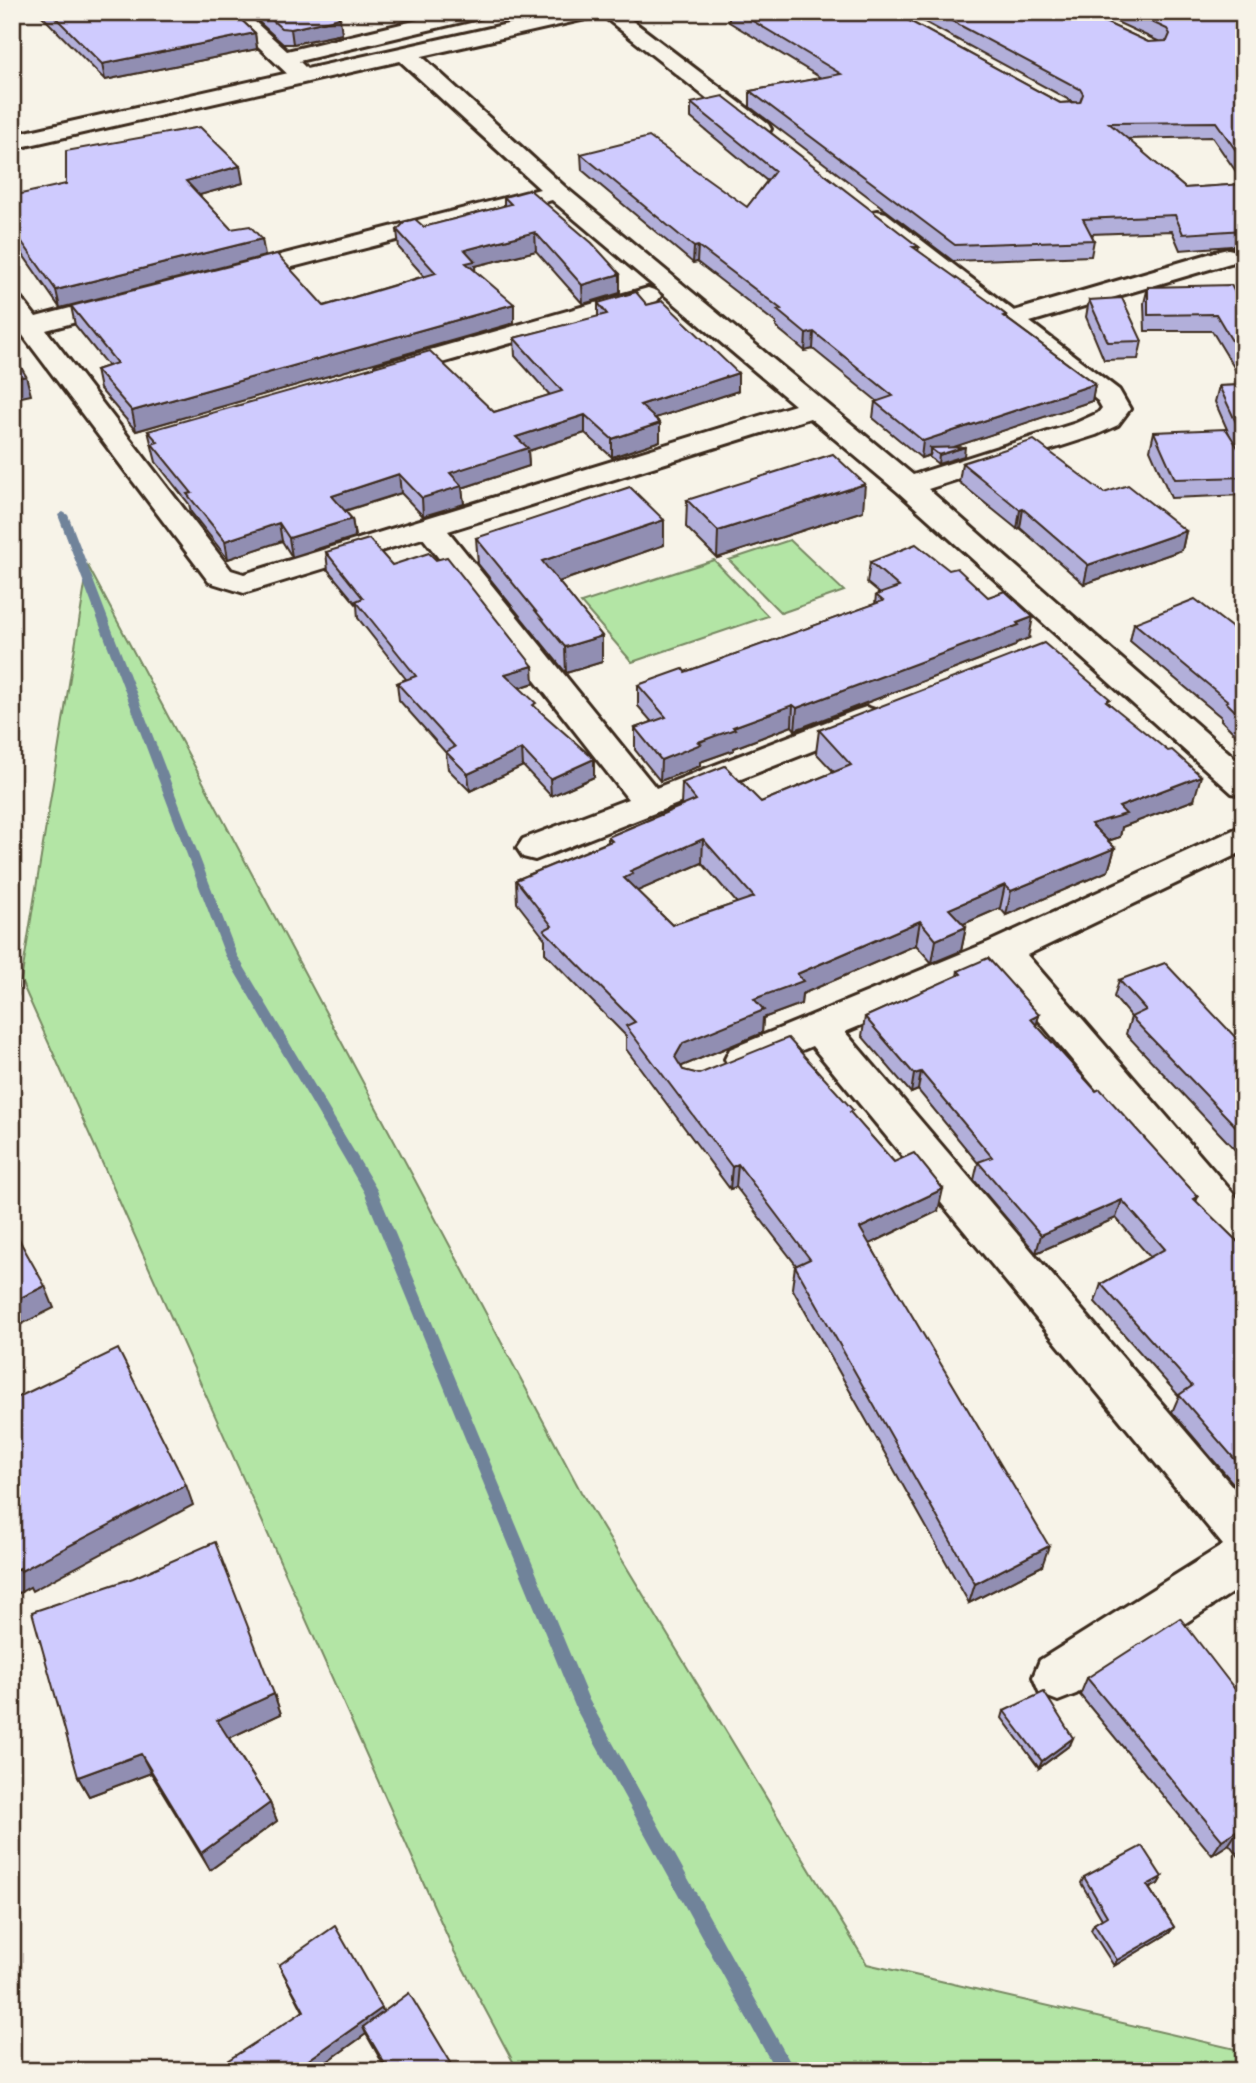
<svg xmlns="http://www.w3.org/2000/svg" width="1256" height="2083" font-family="'Architects Daughter',sans-serif">
	<style>
		.green { fill: #b3e5a5; stroke: #778862; stroke-width: 2 }
		.lines { fill: none; stroke-linecap: round; stroke-linejoin: round }
		.stream { fill: #70839a; fill-rule: evenodd }
		.minor-casing { stroke: #3b2a1e; stroke-width: 6 }
		.tertiary-casing { stroke: #3b2a1e; stroke-width: 6 }
		.minor { fill: #f7f3e8; fill-rule: evenodd }
		.tertiary { fill: #f7f3e8; fill-rule: evenodd }
		.wall { fill: #b2afda; stroke: #3b2a1e; stroke-width: 2; fill-rule: evenodd }
		.shaded-wall { fill: #918eb2; stroke: #3b2a1e; stroke-width: 2 }
		.building { fill: #cfcbfe; stroke: #3b2a1e; stroke-width: 2; fill-rule: evenodd }
	</style>
	<rect width="100%" height="100%" fill="#f7f3e8"/>
	<filter id="ink" filterUnits="userSpaceOnUse"><feTurbulence type="fractalNoise" baseFrequency=".0143" numOctaves="2"/><feDisplacementMap in="SourceGraphic" scale="14" xChannelSelector="R" yChannelSelector="G"/><feConvolveMatrix kernelMatrix="1 2 1 2 8 2 1 2 1" color-interpolation-filters="sRGB"/></filter>
	<g filter="url(#ink)">
		<!-- green -->
		<g class="green">
			<polygon points="790,540 844,591 781,613 729,560"/>
			<polygon points="714,560 768,616 632,662 581,603"/>
			<polygon points="88,566 581,1492 867,1964 1244,2051 1244,2071 518,2071 454,1951 21,981"/>
		</g>
		<g class="lines">
			<!-- stream -->
			<polygon class="stream" points="63,512 68,515 237,955 377,1190 589,1700 795,2071 776,2071 577,1711 364,1192 225,955 58,515"/>
			<defs>
				<g id="minor">
					<polygon points="222,12 244,12 287,51 452,12 490,12 487,16 299,61 314,76 311,81 295,81"/>
					<polygon points="598,12 621,12 768,124 771,129 768,134 752,134"/>
					<polygon points="407,49 415,50 565,187 913,475 1076,423 1098,413 1102,408 1098,401 868,223 865,218 868,213 877,211 886,213 1014,311 1219,251 1228,249 1237,251 1240,256 1237,261 1030,322 1119,390 1130,409 1118,425 1096,435 928,489 1244,766 1244,796 1232,793 898,492 810,418 448,531 656,788 854,711 866,707 878,711 882,718 878,725 535,860 523,857 517,848 523,839 628,799 423,538 244,593 209,582 12,321 12,295 21,298 36,317 124,294 133,297 137,302 133,307 46,330 231,570 244,574 795,405 552,200 234,282 225,279 221,274 225,269 540,189 399,60 396,55 399,50"/>
					<polygon points="648,288 657,291 661,296 657,301 386,379 377,377 373,371 377,365"/>
					<polygon points="1244,825 1244,851 1027,955 1244,1206 1244,1253 1229,1248 996,969 845,1032 1244,1500 1244,1585 1076,1694 1058,1701 1040,1694 1033,1677 1040,1660 1223,1545 812,1046 744,1074 730,1069 725,1059 730,1049 989,942"/>
				</g>
				<polygon id="tertiary" points="561,12 600,12 597,16 590,18 12,149 12,135"/>
			</defs>
			<!-- minor casing -->
			<use href="#minor" class="minor-casing"/>
			<!-- tertiary casing -->
			<use href="#tertiary" class="tertiary-casing"/>
			<!-- minor -->
			<use href="#minor" class="minor"/>
			<!-- tertiary -->
			<use href="#tertiary" class="tertiary"/>
		</g>
		<!-- wall -->
		<g class="wall">
			<polygon points="38,12 233,12 255,33 257,49 105,80"/>
			<polygon points="248,12 334,12 342,34 293,44 283,44"/>
			<polygon points="729,12 893,12 1060,103 1073,102 906,12 1083,12 1148,42 1160,42 1095,12 1244,12 1244,183 1212,137 1127,139 1185,188 1244,184 1244,245 1180,250 1172,231 1091,234 1094,240 1091,256 953,261 750,107 750,91 821,78 729,22"/>
			<polygon points="691,103 919,247 918,251 1006,315 1006,318 1095,384 1092,401 953,447 964,456 938,464 929,457 930,455 921,458 873,418 875,402 877,401 813,349 805,351 776,327 776,323 697,262 693,263 582,170 581,154 747,207 767,181 691,118"/>
			<polygon points="243,183 199,195 231,229 265,256 60,308 12,239 12,196"/>
			<polygon points="504,197 620,274 620,293 583,304 536,251 475,266 475,271 514,323 136,431 100,389 96,370 108,366 75,325 71,306 324,306 424,276 399,248 397,230 424,227 504,206"/>
			<polygon points="1148,287 1241,304 1244,303 1244,384 1212,331 1145,331 1144,303"/>
			<polygon points="1089,300 1142,341 1138,359 1104,360 1086,317"/>
			<polygon points="598,303 647,305 738,391 655,418 660,423 660,441 612,457 585,433 528,451 529,466 462,488 464,504 423,516 401,493 345,511 352,519 355,537 292,557 282,541 228,559 191,512 189,504 156,462 148,431 494,412 550,395 515,356 514,338 598,317"/>
			<polygon points="1244,385 1244,447 1238,447 1244,457 1244,495 1171,498 1150,450 1154,432 1230,436 1215,402 1219,386"/>
			<polygon points="962,463 1186,531 1182,550 1084,584 1020,528 1017,529 959,482"/>
			<polygon points="687,500 863,511 717,558 686,527"/>
			<polygon points="664,520 664,545 559,582 602,636 602,662 566,673 478,564 476,538"/>
			<polygon points="326,552 392,565 534,683 519,688 594,777 551,796 523,766 470,791 448,769 446,753 399,700 397,683 406,679 358,618 357,605 328,570"/>
			<polygon points="870,562 1029,638 1016,643 1015,646 795,730 792,726 734,748 734,750 700,762 700,766 660,781 635,750 635,728 652,722 638,706 638,685 685,672 875,604 876,595 879,593 867,583"/>
			<polygon points="1134,623 1244,637 1244,743 1221,720 1221,717 1130,641"/>
			<path d="M1109 703 1194 800 1122 827 1120 837 1108 841 1115 848 1108 871 1006 915 1000 908 963 924 966 927 961 951 932 963 916 945 802 994 801 1004 763 1018 762 1033 682 1066 681 1067 683 1070 852 1115 938 1211 870 1244 1042 1566 969 1603 792 1288 795 1266 796 1265 736 1187 730 1189 626 1049V1036L545 953V939L517 903 516 880 608 842V837L681 806 682 783 761 802 834 772 816 753 819 730ZM702 863 737 903 672 925 637 891Z"/>
			<polygon points="958,971 1039,1015 1036,1025 1096,1091 1198,1197 1196,1202 1244,1248 1244,1496 1172,1412 1179,1396 1095,1302 1101,1284 1150,1257 1116,1218 1036,1253 974,1180 978,1163 918,1090 911,1093 862,1036 865,1017 957,976"/>
			<polygon points="1119,980 1238,1040 1244,1037 1244,1152 1239,1154 1126,1034 1131,1017 1114,997"/>
			<polygon points="1087,1678 1244,1701 1244,1863 1229,1844 1212,1855 1080,1695"/>
			<polygon points="274,1694 281,1714 229,1738 270,1803 277,1821 210,1870 151,1773 89,1796 78,1777"/>
			<polygon points="1004,1711 1070,1745 1039,1768 1002,1718"/>
			<polygon points="1084,1877 1162,1877 1158,1884 1149,1888 1174,1927 1169,1933 1114,1966 1091,1930 1094,1924 1102,1919 1081,1883"/>
			<polygon points="279,1965 382,2008 383,2012 456,2071 387,2071 366,2034 314,2071 231,2071 303,2011"/>
		</g>
		<!-- shaded-wall -->
		<g class="shaded-wall">
			<polygon points="340,18 342,34 293,44 291,29"/>
			<polygon points="255,33 257,49 105,80 102,64"/>
			<polygon points="240,166 243,183 189,198 186,181"/>
			<polygon points="535,232 536,251 475,266 476,279 467,282 465,250"/>
			<polygon points="262,239 265,256 60,308 56,290"/>
			<polygon points="698,246 697,262 693,263 694,247"/>
			<polygon points="620,274 620,293 583,304 582,285"/>
			<polygon points="514,304 514,323 136,431 132,411"/>
			<polygon points="814,332 813,349 805,351 806,334"/>
			<polygon points="738,373 738,391 640,423 640,405"/>
			<polygon points="26,376 31,395 12,399 12,379"/>
			<polygon points="1095,384 1092,401 936,453 930,448 930,455 921,458 923,441"/>
			<polygon points="585,415 585,433 528,451 529,466 462,488 464,504 423,516 422,498 450,473 516,437"/>
			<polygon points="660,423 660,441 612,457 612,439"/>
			<polygon points="965,447 964,456 938,464 939,455"/>
			<polygon points="399,474 401,493 334,514 332,496"/>
			<polygon points="865,484 863,511 717,558 718,531"/>
			<polygon points="1023,509 1020,528 1017,529 1020,510"/>
			<polygon points="352,519 355,537 292,557 289,538"/>
			<polygon points="664,520 664,545 544,587 542,561"/>
			<polygon points="279,523 282,541 228,559 225,541"/>
			<polygon points="1186,531 1182,550 1084,584 1088,565"/>
			<polygon points="1033,617 1029,638 1016,643 1015,646 795,730 797,708"/>
			<polygon points="602,636 602,662 566,673 565,647"/>
			<polygon points="533,666 534,683 506,692 505,674"/>
			<polygon points="793,705 792,726 734,748 734,750 700,762 700,766 660,781 661,760 733,727"/>
			<polygon points="522,749 523,766 470,791 468,774"/>
			<polygon points="594,759 594,777 551,796 550,779"/>
			<polygon points="1201,776 1194,800 1122,827 1120,837 1086,848 1091,824 1119,807"/>
			<polygon points="703,839 702,863 633,893 624,878 630,871"/>
			<polygon points="1115,848 1108,871 1006,915 1011,891"/>
			<polygon points="1005,885 1000,908 945,932 949,909"/>
			<polygon points="920,921 916,945 802,994 801,1004 763,1018 762,1033 682,1066 675,1080 675,1057 683,1043 797,974"/>
			<polygon points="966,927 961,951 932,963 936,940"/>
			<polygon points="12,957 17,972 18,995 12,1002"/>
			<polygon points="1039,1015 1034,1034 1031,1019"/>
			<polygon points="921,1072 918,1090 911,1093 914,1074"/>
			<polygon points="1244,1142 1244,1152 1239,1154"/>
			<polygon points="738,1164 736,1187 730,1189 732,1167"/>
			<polygon points="943,1189 938,1211 857,1250 860,1228"/>
			<polygon points="1122,1200 1116,1218 1036,1253 1041,1235"/>
			<polygon points="45,1286 54,1308 12,1329 12,1302"/>
			<polygon points="186,1485 193,1505 32,1591 30,1587 12,1597 12,1572"/>
			<polygon points="1049,1546 1042,1566 969,1603 975,1584"/>
			<polygon points="274,1694 281,1714 225,1740 217,1720"/>
			<polygon points="1073,1738 1070,1745 1039,1768 1042,1761"/>
			<polygon points="141,1754 151,1773 89,1796 78,1777"/>
			<polygon points="270,1803 277,1821 210,1870 201,1853"/>
			<polygon points="1239,1829 1229,1844 1212,1855 1222,1840"/>
			<polygon points="1162,1877 1158,1884 1143,1892 1147,1885"/>
			<polygon points="1174,1927 1169,1933 1114,1966 1117,1960"/>
			<polygon points="382,2008 386,2019 363,2027 366,2034 314,2071 312,2071 307,2061"/>
		</g>
		<!-- building -->
		<g class="building">
			<polygon points="50,12 233,12 255,33 102,64"/>
			<polygon points="263,12 334,12 340,18 291,29 281,28"/>
			<polygon points="738,12 893,12 1060,103 1080,102 1083,94 1080,89 935,12 1083,12 1148,42 1167,41 1170,34 1167,29 1130,12 1244,12 1244,162 1216,122 1109,123 1185,188 1244,184 1244,230 1183,234 1175,215 1083,219 1094,240 955,245 750,91 841,74"/>
			<polygon points="723,96 919,247 913,247 987,300 1006,315 1003,316 1095,384 923,441 875,402 893,396 814,332 806,334 777,310 781,309 698,246 694,247 581,154 649,137 747,207 775,171 691,103"/>
			<polygon points="200,127 240,166 186,181 231,229 250,226 262,239 56,290 12,228 12,196 66,184 66,151"/>
			<polygon points="530,190 592,243 620,274 582,285 535,232 465,250 475,261 466,263 514,304 132,411 96,370 117,363 71,306 277,254 324,306 436,273 397,230 405,222 415,219 424,227 511,204 504,197"/>
			<polygon points="1231,285 1241,304 1244,303 1244,361 1216,314 1148,315 1148,287"/>
			<polygon points="636,292 647,305 663,301 738,373 640,405 660,423 612,439 585,415 516,437 528,448 450,473 462,486 422,498 399,474 332,496 352,519 289,538 279,523 225,541 187,494 192,493 152,444 158,442 148,431 430,351 494,412 562,391 514,338 607,314 598,303"/>
			<polygon points="1122,298 1142,341 1108,342 1089,300"/>
			<polygon points="12,351 26,376 12,379"/>
			<polygon points="1244,385 1244,431 1240,431 1219,386"/>
			<polygon points="1226,429 1244,457 1244,477 1175,479 1154,432"/>
			<polygon points="1034,440 1104,493 1128,485 1186,531 1088,565 1023,509 1020,510 962,463"/>
			<polygon points="965,447 939,455 930,448"/>
			<polygon points="833,454 865,484 718,531 687,500"/>
			<polygon points="630,487 664,520 542,561 602,636 565,647 476,538"/>
			<polygon points="369,539 392,565 429,553 436,560 447,557 533,666 505,674 536,703 533,705 594,759 550,779 522,749 468,774 446,752 455,747 397,683 416,676 356,601 363,598 326,552"/>
			<polygon points="916,544 949,570 957,568 988,597 1005,591 1033,617 1017,623 1019,625 797,708 793,705 733,727 735,729 698,742 701,744 661,760 635,728 666,717 638,685 683,669 685,672 883,601 876,595 899,587 870,562"/>
			<polygon points="1195,599 1244,637 1244,720 1226,702 1228,701 1134,623"/>
			<path d="M1044 643 1110 699 1106 701 1168 751 1172 750 1201 776 1119 807 1126 814 1091 824 1115 848 1011 891 1005 885 949 909 966 927 936 940 920 921 797 974 803 981 754 999 764 1010 683 1043 675 1057 683 1070 699 1074 788 1038 853 1110 850 1112 894 1162 914 1153 943 1189 860 1228 1049 1546 975 1584 795 1266 810 1259 738 1164 732 1167 626 1026 635 1022 544 930 552 926 516 880 612 841 608 837 696 800 682 783 725 766 761 802 851 765 819 730ZM703 839 754 897 672 925 624 878 633 874 630 871Z"/>
			<polygon points="988,958 1039,1015 1031,1019 1096,1091 1100,1089 1198,1197 1194,1199 1244,1248 1244,1470 1179,1395 1192,1386 1101,1284 1165,1249 1122,1200 1041,1235 978,1162 992,1157 921,1072 914,1074 865,1017 961,974 958,971"/>
			<polygon points="1165,963 1238,1040 1244,1037 1244,1135 1131,1017 1146,1010 1119,980"/>
			<polygon points="12,1224 22,1245 45,1286 12,1302"/>
			<polygon points="118,1349 186,1485 21,1571 20,1568 12,1572 12,1400"/>
			<polygon points="215,1542 274,1694 217,1720 270,1803 201,1853 141,1754 78,1777 32,1612 133,1578"/>
			<polygon points="1180,1618 1244,1701 1244,1835 1239,1829 1222,1840 1087,1678"/>
			<polygon points="1044,1692 1073,1738 1042,1761 1004,1711"/>
			<polygon points="1142,1846 1162,1877 1147,1885 1174,1927 1117,1960 1094,1924 1107,1916 1084,1877"/>
			<polygon points="335,1926 382,2008 307,2061 312,2071 231,2071 227,2061 304,2011 279,1965"/>
			<polygon points="409,1993 456,2071 389,2071 363,2027"/>
		</g>
	</g>
	<!-- margin -->
	<rect width="1256" height="2083" fill="none" stroke="#f7f3e8" stroke-width="42"/>
	<rect x="21" y="21" width="1214" height="2041" fill="none" stroke="#3b2a1e" stroke-width="2.5" filter="url(#ink)"/>
</svg>
